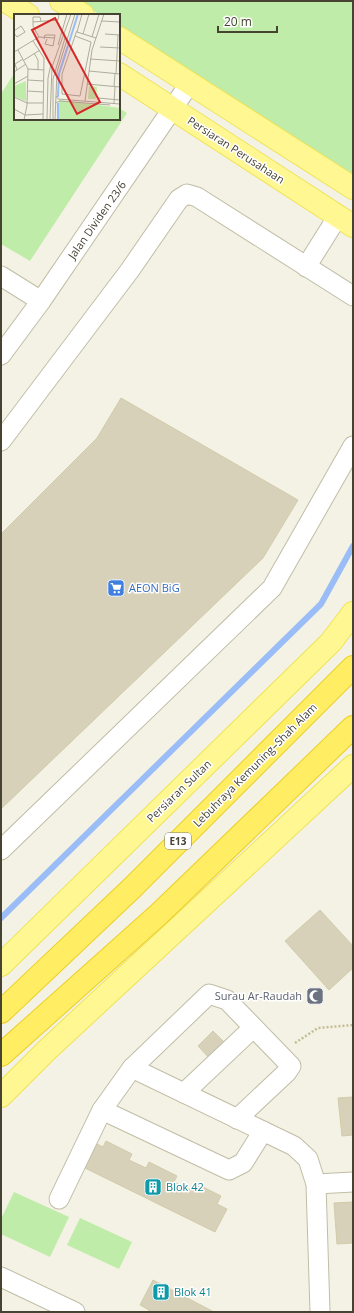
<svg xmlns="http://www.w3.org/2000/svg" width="354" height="1313" font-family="'Open Sans',sans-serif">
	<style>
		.green { fill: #bfeca8 }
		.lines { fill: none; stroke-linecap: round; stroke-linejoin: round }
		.stream { stroke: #9abcf7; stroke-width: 6 }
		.building { fill: #d6d1b8; stroke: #d2cbab }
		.minor-casing { stroke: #c0bda6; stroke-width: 21 }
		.major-casing { stroke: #efe357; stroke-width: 24 }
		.highway-casing { stroke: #eccf25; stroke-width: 24 }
		.path { stroke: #c3bd95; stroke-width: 2.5; stroke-dasharray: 2 2; stroke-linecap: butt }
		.minor { stroke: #fff; stroke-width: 19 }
		.major { stroke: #fff892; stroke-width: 22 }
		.highway { stroke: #ffed64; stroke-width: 22 }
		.labels { text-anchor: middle; stroke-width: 3; stroke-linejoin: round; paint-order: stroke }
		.shield { fill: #fff; stroke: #7e7b70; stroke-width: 1 }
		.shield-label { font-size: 10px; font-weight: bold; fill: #464333 }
		.street-label { font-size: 11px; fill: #464333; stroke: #fff }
		.shop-label { font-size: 11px; fill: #366cbe; stroke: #fff; text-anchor: start }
		.worship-label { font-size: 11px; fill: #5b616d; stroke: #fff; text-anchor: end }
		.culture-label { font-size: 11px; fill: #0d838f; stroke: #fff; text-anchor: start }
		.inset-river { fill: none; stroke: #9abcf7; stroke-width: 2 }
		.inset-road { fill: none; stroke: #aeac9d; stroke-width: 1 }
		.view { fill: #d62828; fill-opacity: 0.15; stroke: #d62828; stroke-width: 2 }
		.inset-edge { fill: none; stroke: #464333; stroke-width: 2 }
	</style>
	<rect width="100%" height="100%" fill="#f4f2e4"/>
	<!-- green -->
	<g class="green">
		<polygon points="80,1 353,1 353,194 119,28 119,15 100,15"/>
		<polygon points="15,72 15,119 119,119 119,108 127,113 30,261 1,244 1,94"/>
		<polygon points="14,1192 69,1217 50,1257 1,1234 1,1219"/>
		<polygon points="80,1218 132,1242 119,1269 67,1245"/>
	</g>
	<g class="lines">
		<!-- stream -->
		<polyline class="stream" points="1,918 321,604 353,546"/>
	</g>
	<!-- building -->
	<g class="building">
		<polygon points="121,398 298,500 263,558 1,809 1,534 97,438"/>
		<polygon points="320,910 353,946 353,968 329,990 285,941"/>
		<polygon points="213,1031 228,1046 212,1061 198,1046"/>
		<polygon points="353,1097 353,1135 342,1136 338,1098"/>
		<polygon points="106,1141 132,1154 129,1160 146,1168 149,1162 177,1176 174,1182 191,1190 195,1183 221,1196 217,1204 227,1209 215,1232 83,1167 95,1143 103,1147"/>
		<polygon points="353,1202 353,1243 337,1244 334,1203"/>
		<polygon points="153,1280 214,1312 148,1312 149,1310 140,1305"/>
	</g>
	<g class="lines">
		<defs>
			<g id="minor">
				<polyline points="306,267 338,216"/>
				<polyline points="1,276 41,301"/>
				<polyline points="1,355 41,301 190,83"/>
				<polyline points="1,441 130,270 179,199 187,194 197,197 353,296"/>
				<polyline points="1,850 272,588 353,446"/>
				<polyline points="132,1068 294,1146 308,1159 316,1184 320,1312"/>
				<polyline points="184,1093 253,1028"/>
				<polyline points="237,1119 287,1072 291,1066 227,1000 209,994 132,1068 102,1110 229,1170 243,1163 263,1131"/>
				<polyline points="316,1184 353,1182"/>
				<polyline points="59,1199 102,1110"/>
				<polyline points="1,1277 75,1312"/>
			</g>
			<g id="major">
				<polyline points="6,1 28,15"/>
				<polyline points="61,1 83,15"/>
				<polyline points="119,38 353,188"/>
				<polyline points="119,74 353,226"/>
				<polyline points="1,965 331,642 353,613"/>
				<polyline points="1,1096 47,1050 353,766"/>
			</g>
			<g id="highway">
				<polyline points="1,1012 132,888 353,667"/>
				<polyline points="1,1055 159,914 353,727"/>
			</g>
		</defs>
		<!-- minor casing -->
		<use href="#minor" class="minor-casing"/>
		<!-- major casing -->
		<use href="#major" class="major-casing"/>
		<!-- highway casing -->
		<use href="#highway" class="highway-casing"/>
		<!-- path -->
		<polyline class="path" points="295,1043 318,1028 353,1025"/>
		<!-- minor -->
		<use href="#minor" class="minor"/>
		<!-- major -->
		<use href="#major" class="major"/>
		<!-- highway -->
		<use href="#highway" class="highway"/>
	</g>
	<!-- icons -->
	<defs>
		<symbol id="supermarket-square" viewBox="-11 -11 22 22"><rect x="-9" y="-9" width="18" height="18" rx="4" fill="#3f7fe0" stroke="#fff"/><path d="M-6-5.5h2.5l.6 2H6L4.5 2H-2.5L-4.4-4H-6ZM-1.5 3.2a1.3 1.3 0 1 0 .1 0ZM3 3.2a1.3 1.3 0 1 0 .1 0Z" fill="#fff"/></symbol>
		<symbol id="mosque-square" viewBox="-11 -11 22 22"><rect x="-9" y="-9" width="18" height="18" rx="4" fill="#6b7280" stroke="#fff"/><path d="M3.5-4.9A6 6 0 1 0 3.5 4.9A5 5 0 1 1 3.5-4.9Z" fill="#fff"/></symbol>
		<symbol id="building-square" viewBox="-11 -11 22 22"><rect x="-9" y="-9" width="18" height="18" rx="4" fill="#0f9aa8" stroke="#fff"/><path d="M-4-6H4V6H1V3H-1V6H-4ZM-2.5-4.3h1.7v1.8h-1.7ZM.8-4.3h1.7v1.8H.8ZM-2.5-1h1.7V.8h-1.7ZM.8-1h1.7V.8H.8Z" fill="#fff"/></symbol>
	</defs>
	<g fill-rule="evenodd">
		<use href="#supermarket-square" x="106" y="578" width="20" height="20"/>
		<use href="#mosque-square" x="305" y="986" width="20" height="20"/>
		<use href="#building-square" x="143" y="1177" width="20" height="20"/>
		<use href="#building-square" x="151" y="1282" width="20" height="20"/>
	</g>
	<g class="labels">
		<!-- shield labels -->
		<rect class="shield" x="165" y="833" width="26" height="16" rx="3"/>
		<g class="shield-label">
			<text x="178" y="845">E13</text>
		</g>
		<!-- street labels -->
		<g class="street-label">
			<text transform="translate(236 150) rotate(33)" y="4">Persiaran Perusahaan</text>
			<text transform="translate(97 220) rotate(-55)" y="4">Jalan Dividen 23/6</text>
			<text transform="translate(255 765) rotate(-45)" y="4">Lebuhraya Kemuning–Shah Alam</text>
			<text transform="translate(179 791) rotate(-44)" y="4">Persiaran Sultan</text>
		</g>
		<!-- shop labels -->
		<g class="shop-label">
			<text x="129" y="592">AEON BiG</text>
		</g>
		<!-- worship labels -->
		<g class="worship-label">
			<text x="302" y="1000">Surau Ar-Raudah</text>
		</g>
		<!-- culture labels -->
		<g class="culture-label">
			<text x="166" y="1191">Blok 42</text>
			<text x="174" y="1296">Blok 41</text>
		</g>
	</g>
	<!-- overview -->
	<g transform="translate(14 14)">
		<rect width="106" height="106" fill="#f4f2e4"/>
		<path d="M12 67V86L11 87 0 82V72ZM75 72 83 73 82 85H74ZM45 86 106 94V106H44Z" fill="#bfeca8"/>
		<path class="inset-river" d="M44 83 45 60 64 0M44 106V89"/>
		<path class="inset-road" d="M68 0 63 18 82 24M27 7 26 3H19V12L25 23 41 24M88 7 106 8M19 8 44 6 45 0M0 17 7 12 11 18 3 23 0 19M69 20 75 0M91 20 106 21M61 22 77 28 66 82 48 80V60L61 22 62 19 63 17M78 23 85 0M30 25 31 21H41L39 32 31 30 33 25M19 27 30 44 29 106M44 31 53 0M86 33 106 34M4 36 14 55 13 91 10 106M0 38 25 23M20 39 24 46V56M76 45 106 47M10 46 26 36M14 55 30 56M3 56 1 50 9 45M75 57 106 60M0 58 12 50M102 60 104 21M14 66 30 67M0 70 14 62M73 70 106 73M100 72 101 60M14 77 29 78M42 82 44 85 106 90M0 83 13 89H29M84 84 106 86M71 87 78 36 90 0M41 89 46 87 96 91M100 89 101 73M0 95 11 101 29 100M33 106 34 64 37 50M36 106 38 53 57 0M39 106V65L51 24M41 106 43 58 61 0"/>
		<path class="view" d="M41 4 86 88 63 100 18 16Z"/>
		<rect width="106" height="106" class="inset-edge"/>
	</g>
	<!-- border -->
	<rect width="354" height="1313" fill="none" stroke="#464333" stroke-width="4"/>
	<!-- scale -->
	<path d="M218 26v6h59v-6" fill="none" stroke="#464333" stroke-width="2"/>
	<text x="224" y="26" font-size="12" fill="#464333" stroke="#ffffff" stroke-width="3" paint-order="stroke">20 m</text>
</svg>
